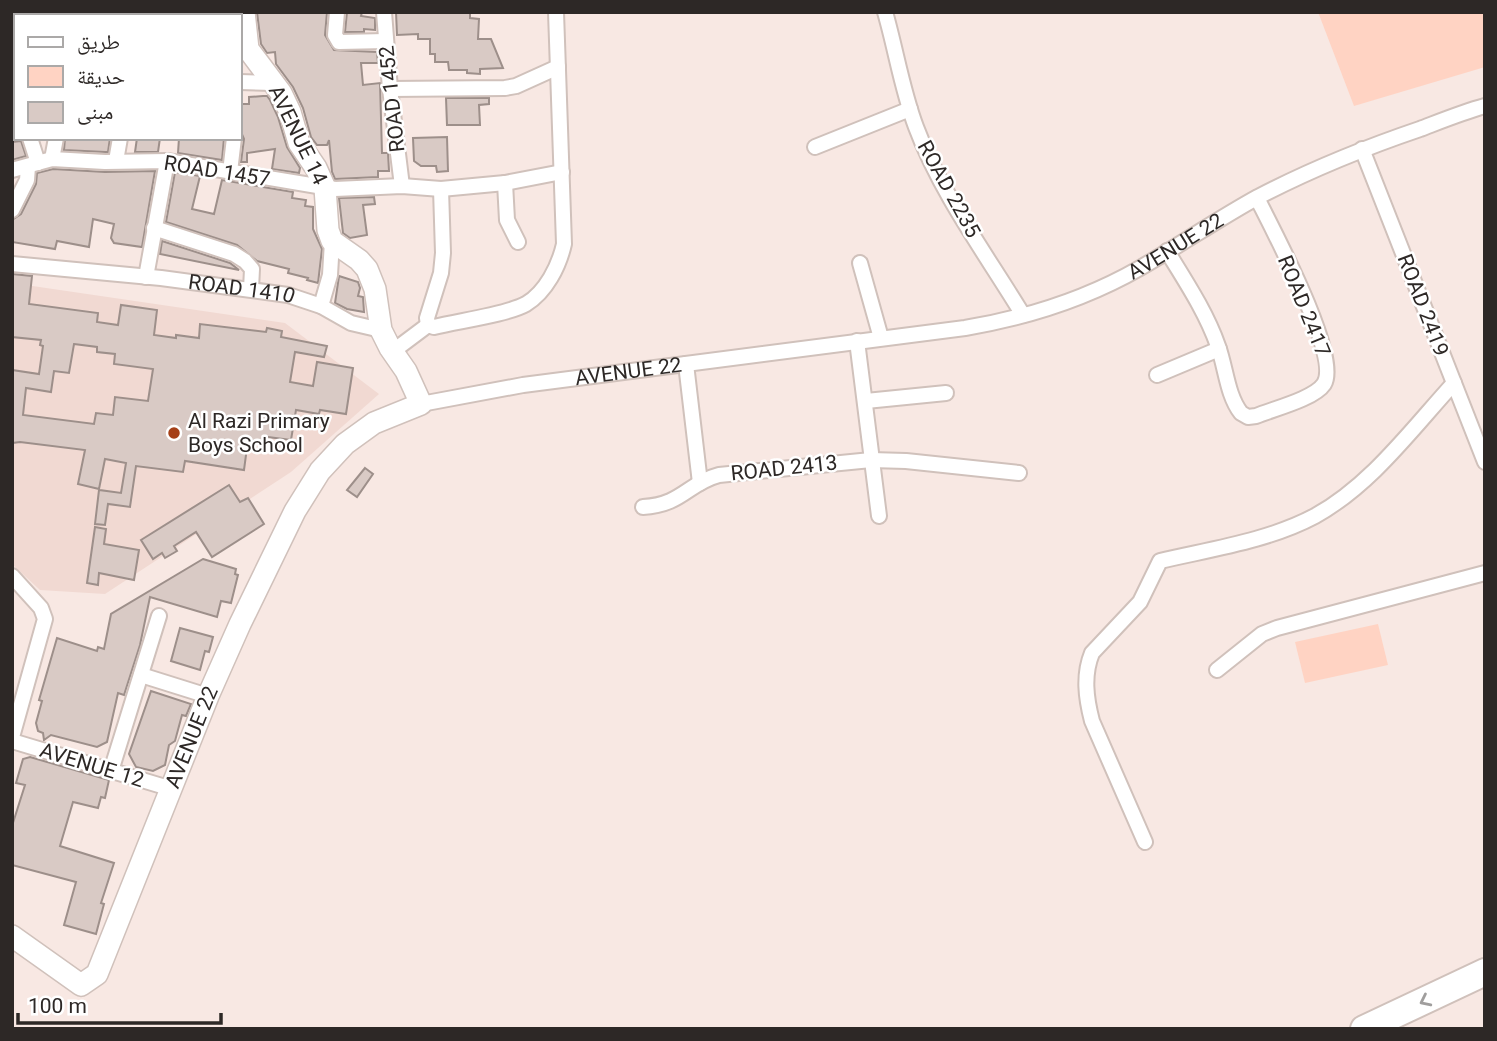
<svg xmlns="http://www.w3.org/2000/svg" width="1497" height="1041" font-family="Roboto,'Noto Naskh Arabic',sans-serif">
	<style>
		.built { fill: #f1d9d2 }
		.green { fill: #ffd3c3 }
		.building { fill: #d9cac5; stroke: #9d8f8a; stroke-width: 2; fill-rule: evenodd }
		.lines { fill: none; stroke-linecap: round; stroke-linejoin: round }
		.street-casing { stroke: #d0c1bb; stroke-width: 18 }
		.secondary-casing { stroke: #d0c1bb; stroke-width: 24 }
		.highway-casing { stroke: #d0c1bb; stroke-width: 30 }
		.street { stroke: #fff; stroke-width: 14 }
		.secondary { stroke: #fff; stroke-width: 21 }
		.highway { stroke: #fff; stroke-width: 26 }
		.oneway { stroke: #a09e9d }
		.poi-dot { fill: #a53f17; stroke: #fff; stroke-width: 2.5 }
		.labels { text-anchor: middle; stroke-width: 5; stroke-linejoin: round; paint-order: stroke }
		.street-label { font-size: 21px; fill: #2d2826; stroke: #fff }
		.poi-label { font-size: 21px; fill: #2d2826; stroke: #fff; text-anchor: start }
	</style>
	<rect width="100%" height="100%" fill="#f8e8e3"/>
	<!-- built -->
	<polygon class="built" points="12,283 285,323 379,394 291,472 105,594 40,590 12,564"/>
	<!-- green -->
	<g class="green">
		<polygon points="1318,12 1485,12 1485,67 1354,106"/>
		<polygon points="1378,624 1388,665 1305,683 1295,642"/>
	</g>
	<!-- building -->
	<g class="building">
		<polygon points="257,12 327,12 325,35 334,50 377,52 378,63 361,63 363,85 380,83 382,153 388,153 389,171 378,171 378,177 335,179 332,172 329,140 327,145 317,145 311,137 303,108 293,87 276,64 275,52 267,53 261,44"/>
		<polygon points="347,12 362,12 361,16 375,18 375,30 364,29 364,32 345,32"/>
		<polygon points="396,12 470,12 470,18 479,19 478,39 491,39 503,68 480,69 480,74 467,73 467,70 449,70 448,62 435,62 435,54 430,54 430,39 418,39 418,34 397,35"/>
		<polygon points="263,96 267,96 270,100 278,117 287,147 300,168 299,173 272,169 275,149 247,153 247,162 241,162 244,139 241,132 241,104 249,104 249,97"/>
		<polygon points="446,98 489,98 489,104 479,105 480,125 447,125"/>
		<polygon points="447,137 448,171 437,172 436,166 421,166 414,161 413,138"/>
		<polygon points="65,138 110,138 108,152 105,152 64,150"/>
		<polygon points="137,138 160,138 158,152 135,152"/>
		<polygon points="179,138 224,138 222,160 178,153"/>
		<polygon points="21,141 26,156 12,160 12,142"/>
		<polygon points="53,169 105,172 155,171 142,247 114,243 111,238 114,224 93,219 89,247 57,241 55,249 12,242 12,220 21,214 36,184 37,173"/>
		<polygon points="175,172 200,176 192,209 214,214 222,180 293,192 292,198 306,200 305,206 313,207 313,229 322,249 318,283 307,280 308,278 288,273 289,269 257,261 237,245 166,222"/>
		<polygon points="374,197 375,204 363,205 367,235 350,238 343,233 339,198"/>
		<polygon points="162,241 230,263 239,270 160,254"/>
		<path d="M12 274 32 276 29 304 98 313 97 322 118 325 121 305 157 310 154 335 176 338V335L199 338 200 324 266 332 267 328 282 331 281 337 327 346 324 357 295 352 290 382 313 386 317 362 353 368 346 414 320 410 319 414 296 410 291 440 267 437V442L248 440 244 470 185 461 183 472 136 466 130 507 108 504 105 525 95 524 99 490 121 493 126 463 105 459 99 489 78 484 85 450 20 442 12 443V370L39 374 43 346 40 345 41 340 12 337ZM74 344 97 347V352L115 354 114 364 153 369 148 401 115 397 113 415 96 413 94 424 23 415 26 388 51 392 54 371 69 373Z"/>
		<polygon points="339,276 358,282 360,288 358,296 363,297 364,312 347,309 335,303"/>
		<polygon points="365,468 373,474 357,497 347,490"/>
		<polygon points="229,485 240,502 248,498 264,524 212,557 196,532 174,546 177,551 165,558 162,553 153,559 141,540"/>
		<polygon points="95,527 106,529 104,544 139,550 134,580 99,573 98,585 87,583"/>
		<polygon points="203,559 236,569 235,574 238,575 231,603 221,601 217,617 150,597 140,645 124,695 118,693 107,742 97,747 51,735 44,740 43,733 38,731 36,723 42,701 39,700 57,638 97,651 98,647 104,649 111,614"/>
		<polygon points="180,628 213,637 209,652 205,651 200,670 171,661"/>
		<polygon points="151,691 191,704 186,716 182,715 175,741 169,745 165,765 153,771 136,767 129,754"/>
		<polygon points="30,757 109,780 105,798 101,797 98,808 73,802 60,846 114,863 101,903 104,904 96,934 64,925 76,882 12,865 12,826 25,785 16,783 23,759"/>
	</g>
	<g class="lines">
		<defs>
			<g id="street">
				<polyline points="337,12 335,35 339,42 386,41"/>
				<polyline points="384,12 390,89 402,186"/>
				<path d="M885 12C896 50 902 90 916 127 941 194 986 254 1023 315"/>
				<polyline points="73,16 73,12"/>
				<polyline points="144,16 145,12"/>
				<polyline points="240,82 273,83"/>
				<polyline points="390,89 505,88 516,86 558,67"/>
				<polyline points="12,119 16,120"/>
				<polyline points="30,138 38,163"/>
				<polyline points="815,147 910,109"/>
				<polyline points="1362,149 1485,462"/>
				<polyline points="52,159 56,138"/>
				<polyline points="116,161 120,138"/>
				<polyline points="12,170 52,159 105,162 167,161 335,189 402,186 441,189 505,183 562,172"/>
				<polyline points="230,172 234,138"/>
				<polyline points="505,183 507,220 518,242"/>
				<path d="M441 189 443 253 441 273 427 318 428 325 434 327C457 321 506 315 526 304 546 292 559 266 564 244L556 12"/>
				<polyline points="12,210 27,180 28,167"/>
				<polyline points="154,228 234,254 245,261 252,269 251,289"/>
				<path d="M1167 251C1186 282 1206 312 1218 346 1226 368 1227 395 1241 413L1248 417 1256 416C1273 409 1314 399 1324 384 1341 357 1272 228 1257 198"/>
				<polyline points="860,263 881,338"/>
				<path id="s1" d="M12 264 161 278 288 295 321 306 351 323 381 330"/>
				<polyline points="146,277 167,161"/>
				<polyline points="321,306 330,275 332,241"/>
				<polyline points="857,341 879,516"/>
				<polyline points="392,352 428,325"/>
				<polyline points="686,364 700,483"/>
				<polyline points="1157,375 1219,349"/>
				<polyline points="866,401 946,393"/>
				<path id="s2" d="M421 404 523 385 965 328C1025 318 1086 299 1140 268 1180 245 1218 219 1258 197 1310 170 1364 148 1420 129 1441 121 1463 112 1485 106"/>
				<path d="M643 507C682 505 688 483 719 475L871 460 906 461 1019 473"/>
				<polyline points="12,576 41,608 45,619 12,737"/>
				<polyline points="1217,670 1262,634 1277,628 1485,573"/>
				<polyline points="141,675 208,696"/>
				<polyline points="12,741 172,789"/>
				<polyline points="111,771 159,616"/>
				<path d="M1145 842 1092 721C1086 698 1083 675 1092 653L1140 602 1160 561C1211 549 1268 541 1315 516 1371 485 1411 430 1454 383"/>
			</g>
			<g id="secondary">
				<path id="s3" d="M12 936 81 985 97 974 208 696 240 624 295 511 320 471 345 444 374 423 421 404 406 371 390 348 381 330 375 289 367 269 359 260 332 241 328 230 325 188 316 168 299 143 290 112 281 93 248 49 244 12"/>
			</g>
			<polyline id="highway" points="1364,1029 1485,972"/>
		</defs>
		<!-- street casing -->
		<use href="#street" class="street-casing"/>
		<!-- secondary casing -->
		<use href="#secondary" class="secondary-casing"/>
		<!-- highway casing -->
		<use href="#highway" class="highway-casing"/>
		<!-- street -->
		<use href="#street" class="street"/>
		<!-- secondary -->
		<use href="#secondary" class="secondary"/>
		<!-- highway -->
		<use href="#highway" class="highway"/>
	</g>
	<!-- one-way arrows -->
	<defs><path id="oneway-chevron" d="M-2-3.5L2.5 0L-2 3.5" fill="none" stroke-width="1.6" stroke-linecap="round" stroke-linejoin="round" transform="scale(1.75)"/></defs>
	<use class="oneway" href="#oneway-chevron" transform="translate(1425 1001) rotate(154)"/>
	<!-- markers -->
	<circle class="poi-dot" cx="174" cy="433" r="7"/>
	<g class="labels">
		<!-- street labels -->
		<g class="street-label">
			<text transform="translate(392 99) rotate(-96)" y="7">ROAD 1452</text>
			<text transform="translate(298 135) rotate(64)" y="7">AVENUE 14</text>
			<text transform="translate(217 171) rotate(9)" y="7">ROAD 1457</text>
			<text transform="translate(949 189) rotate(61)" y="7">ROAD 2235</text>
			<text dy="7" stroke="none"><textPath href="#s2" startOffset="777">AVENUE 22</textPath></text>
			<text dy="7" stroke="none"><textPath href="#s1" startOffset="231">ROAD 1410</textPath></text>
			<text transform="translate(1423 305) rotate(69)" y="7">ROAD 2419</text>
			<text transform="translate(1304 306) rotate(68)" y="7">ROAD 2417</text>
			<text dy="7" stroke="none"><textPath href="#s2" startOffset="210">AVENUE 22</textPath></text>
			<text transform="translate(784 468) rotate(-6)" y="7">ROAD 2413</text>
			<text dy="7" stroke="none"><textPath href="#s3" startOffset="359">AVENUE 22</textPath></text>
			<text transform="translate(92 765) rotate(17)" y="7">AVENUE 12</text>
		</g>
		<!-- poi labels -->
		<g class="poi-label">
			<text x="188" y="428">Al Razi Primary<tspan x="188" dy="24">Boys School</tspan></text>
		</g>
	</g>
	<!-- border -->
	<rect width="1497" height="1041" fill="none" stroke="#2d2826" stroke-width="28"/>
	<!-- legend -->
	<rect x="14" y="14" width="228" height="126" fill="#ffffff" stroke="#aba9a8" stroke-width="2"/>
	<rect x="28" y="37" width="35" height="10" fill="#ffffff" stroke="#aba9a8" stroke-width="2"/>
	<text x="77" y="49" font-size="21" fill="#2d2826">طريق</text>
	<rect x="28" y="66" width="35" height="21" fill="#ffd3c3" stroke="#aba9a8" stroke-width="2"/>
	<text x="77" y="84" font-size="21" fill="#2d2826">حديقة</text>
	<rect x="28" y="102" width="35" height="21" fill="#d9cac5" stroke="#aba9a8" stroke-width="2"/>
	<text x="77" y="119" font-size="21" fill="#2d2826">مبنى</text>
	<!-- scale -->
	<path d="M18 1013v10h203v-10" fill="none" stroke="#2d2826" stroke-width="3.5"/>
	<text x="28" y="1013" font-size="21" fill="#2d2826" stroke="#ffffff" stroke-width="5" paint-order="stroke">100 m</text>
</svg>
